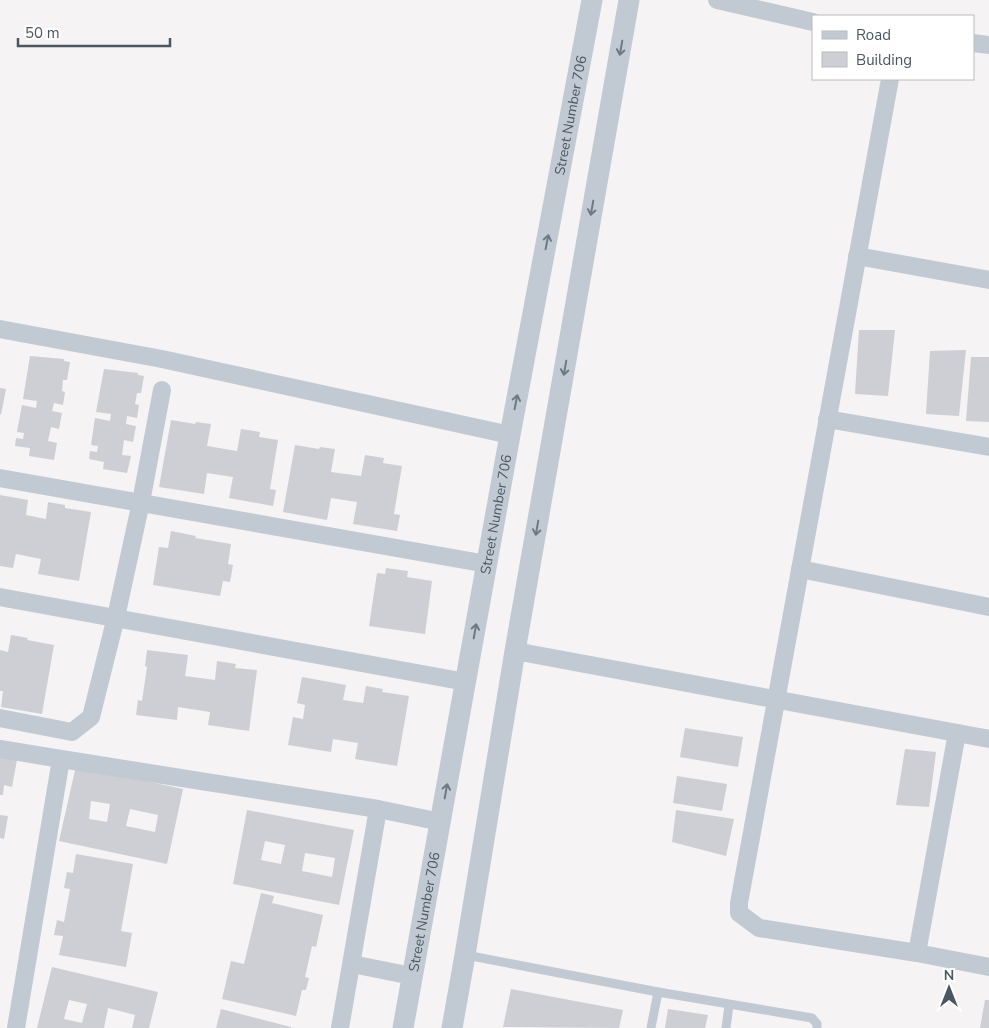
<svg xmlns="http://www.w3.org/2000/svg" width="989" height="1028" font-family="'Nunito Sans',sans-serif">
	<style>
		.building { fill: #cdcfd5; fill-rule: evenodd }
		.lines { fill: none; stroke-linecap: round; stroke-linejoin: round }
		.service { stroke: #c1cad2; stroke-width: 9 }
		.minor { stroke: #c1cad2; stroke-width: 18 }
		.tertiary { stroke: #c1cad2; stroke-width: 21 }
		.oneway { stroke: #6e7983 }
		.labels { text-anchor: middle; stroke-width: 4; stroke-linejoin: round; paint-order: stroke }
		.street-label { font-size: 14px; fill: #4a5661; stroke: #fff }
	</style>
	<rect width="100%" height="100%" fill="#f5f3f3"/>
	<!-- building -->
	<g class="building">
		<polygon points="859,330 895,330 888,396 855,394"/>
		<polygon points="966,350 959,416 926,414 930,351"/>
		<polygon points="30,356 64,359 64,361 70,362 67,380 63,380 62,391 65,392 63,405 54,403 52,411 62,413 59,429 51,427 48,441 57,443 54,460 29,456 30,448 15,446 16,438 23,439 24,433 17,432 22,405 36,408 37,401 23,399"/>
		<polygon points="971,357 989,357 989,422 966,421"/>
		<polygon points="104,369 138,373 138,375 144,376 141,393 137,393 135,404 139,405 137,418 127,416 126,424 136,426 133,442 124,440 122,455 131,456 127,473 103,469 104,462 89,459 90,451 97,452 98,446 91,445 95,418 110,421 111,414 96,412"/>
		<polygon points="0,388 6,389 1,415 0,414"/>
		<polygon points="171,420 195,424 196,422 211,424 207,446 237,451 241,429 260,432 259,437 278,440 270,489 276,490 273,506 229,498 233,477 207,473 204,494 159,487"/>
		<polygon points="295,445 319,449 320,447 335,449 331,472 361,476 365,455 384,458 383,463 402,466 394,514 400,515 397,531 353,524 357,502 331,498 327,520 283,512"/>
		<polygon points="0,495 28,500 26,515 46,519 48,502 65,505 65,508 91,512 79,581 38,574 41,559 16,554 13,568 0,566"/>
		<polygon points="171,531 196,536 195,538 231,544 228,564 233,565 230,582 223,581 220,596 153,585 159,547 168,548"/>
		<polygon points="386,568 408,571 407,577 432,581 425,634 369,626 377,573 385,574"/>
		<polygon points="11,635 28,638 27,640 54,645 42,714 1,707 3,691 0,691 0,650 8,652"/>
		<polygon points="147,650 188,655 185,676 215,680 217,661 236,664 235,668 257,670 249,731 208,725 210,712 178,707 177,720 136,715 138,700 142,701 147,667 145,666"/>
		<polygon points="302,677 346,685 343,700 363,703 366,686 383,689 382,692 409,696 397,766 355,759 358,743 333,739 331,752 288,745 293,717 303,719 305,705 297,703"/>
		<polygon points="685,728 743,737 738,767 680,757"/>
		<polygon points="905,749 936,752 929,807 896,805"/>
		<polygon points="0,757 17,760 12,787 4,785 3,795 0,795"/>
		<path d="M76 766 183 789 167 864 59 841ZM91 801 110 804 107 822 89 819ZM130 809 158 815 155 832 126 826Z"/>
		<polygon points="677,776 727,784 722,811 673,803"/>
		<path d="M247 810 354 830 339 905 233 884ZM265 841 285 845 281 864 261 860ZM305 853 335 858 332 877 302 871Z"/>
		<polygon points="676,810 734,819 726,856 672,842"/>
		<polygon points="0,815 8,816 4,839 0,838"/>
		<polygon points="76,854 133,864 121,931 132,933 126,967 59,955 63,936 54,935 57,920 64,922 70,889 64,888 67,872 73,873"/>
		<polygon points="261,893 274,896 272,903 323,915 316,947 312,946 305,977 309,978 306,990 302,990 296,1016 222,999 231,961 244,964"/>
		<path d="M52 967 158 992 149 1028H132L135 1015 108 1008 104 1028H37ZM69 1000 87 1004 82 1023 64 1019Z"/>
		<polygon points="511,989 623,1010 619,1028 503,1027"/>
		<polygon points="985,1000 989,1000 989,1028 980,1028"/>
		<polygon points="221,1009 291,1027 291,1028 216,1028"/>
		<polygon points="668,1009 708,1015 705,1028 665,1028"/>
	</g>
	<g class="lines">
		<!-- service -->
		<g class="service">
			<polyline points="466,955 658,992 651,1028"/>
			<polyline points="658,992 812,1018 817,1024 817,1028"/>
			<polyline points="726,1028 729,1005"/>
		</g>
		<!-- minor -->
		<g class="minor">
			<polyline points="717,0 813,22"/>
			<polyline points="973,43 989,45"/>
			<polyline points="890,79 739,903 739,913 759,928 917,953 989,967"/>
			<polyline points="857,256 989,280"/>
			<polyline points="0,329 162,359 510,435"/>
			<polyline points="827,419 989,447"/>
			<polyline points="0,478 487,564"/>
			<polyline points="800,569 989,607"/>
			<polyline points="0,597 466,682"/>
			<polyline points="515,651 989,739"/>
			<polyline points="0,718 72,732 91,717 116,617 141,502 162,390"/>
			<polyline points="0,749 61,759 16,1028"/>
			<polyline points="61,759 378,809 441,822"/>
			<polyline points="917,953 957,733"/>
			<polyline points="352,964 412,976"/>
			<polyline points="340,1028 378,809"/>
		</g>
		<!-- tertiary -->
		<g class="tertiary">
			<path id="s1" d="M403 1028 510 435 592 0"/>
			<polyline points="452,1028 465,955 515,651 629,0"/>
		</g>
	</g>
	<!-- one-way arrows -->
	<defs><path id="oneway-shaft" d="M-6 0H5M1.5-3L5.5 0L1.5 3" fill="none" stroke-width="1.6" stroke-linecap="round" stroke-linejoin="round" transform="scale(1.25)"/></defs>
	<g class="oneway">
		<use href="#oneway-shaft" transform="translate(621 48) rotate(100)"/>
		<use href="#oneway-shaft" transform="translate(592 208) rotate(100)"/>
		<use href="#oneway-shaft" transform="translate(547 242) rotate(-79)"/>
		<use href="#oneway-shaft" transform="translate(565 368) rotate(100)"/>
		<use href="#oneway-shaft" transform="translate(516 402) rotate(-79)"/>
		<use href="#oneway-shaft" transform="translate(537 528) rotate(100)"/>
		<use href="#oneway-shaft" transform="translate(475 631) rotate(-80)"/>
		<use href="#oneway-shaft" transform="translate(446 791) rotate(-80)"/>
	</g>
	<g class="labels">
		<!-- street labels -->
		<g class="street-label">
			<text dy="5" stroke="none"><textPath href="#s1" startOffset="928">Street Number 706</textPath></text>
			<text dy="5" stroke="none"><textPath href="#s1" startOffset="522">Street Number 706</textPath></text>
			<text dy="5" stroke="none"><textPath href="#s1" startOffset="118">Street Number 706</textPath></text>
		</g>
	</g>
	<!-- legend -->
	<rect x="812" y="15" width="162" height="65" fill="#ffffff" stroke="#b7bbc0"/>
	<rect x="822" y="31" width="25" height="8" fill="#c1cad2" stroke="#b7bbc0"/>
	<text x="856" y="40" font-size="15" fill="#4a5661">Road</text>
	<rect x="822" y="52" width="25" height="15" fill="#cdcfd5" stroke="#b7bbc0"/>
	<text x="856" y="65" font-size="15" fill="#4a5661">Building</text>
	<!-- north arrow -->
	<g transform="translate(949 988)" stroke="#ffffff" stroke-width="4" paint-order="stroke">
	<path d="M0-4L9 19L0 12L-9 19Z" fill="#4a5661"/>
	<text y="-8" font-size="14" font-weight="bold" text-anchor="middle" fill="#4a5661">N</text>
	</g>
	<!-- scale -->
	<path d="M18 38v8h152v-8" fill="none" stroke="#4a5661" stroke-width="2.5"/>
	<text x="25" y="38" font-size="15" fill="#4a5661" stroke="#ffffff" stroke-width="4" paint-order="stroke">50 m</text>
</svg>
